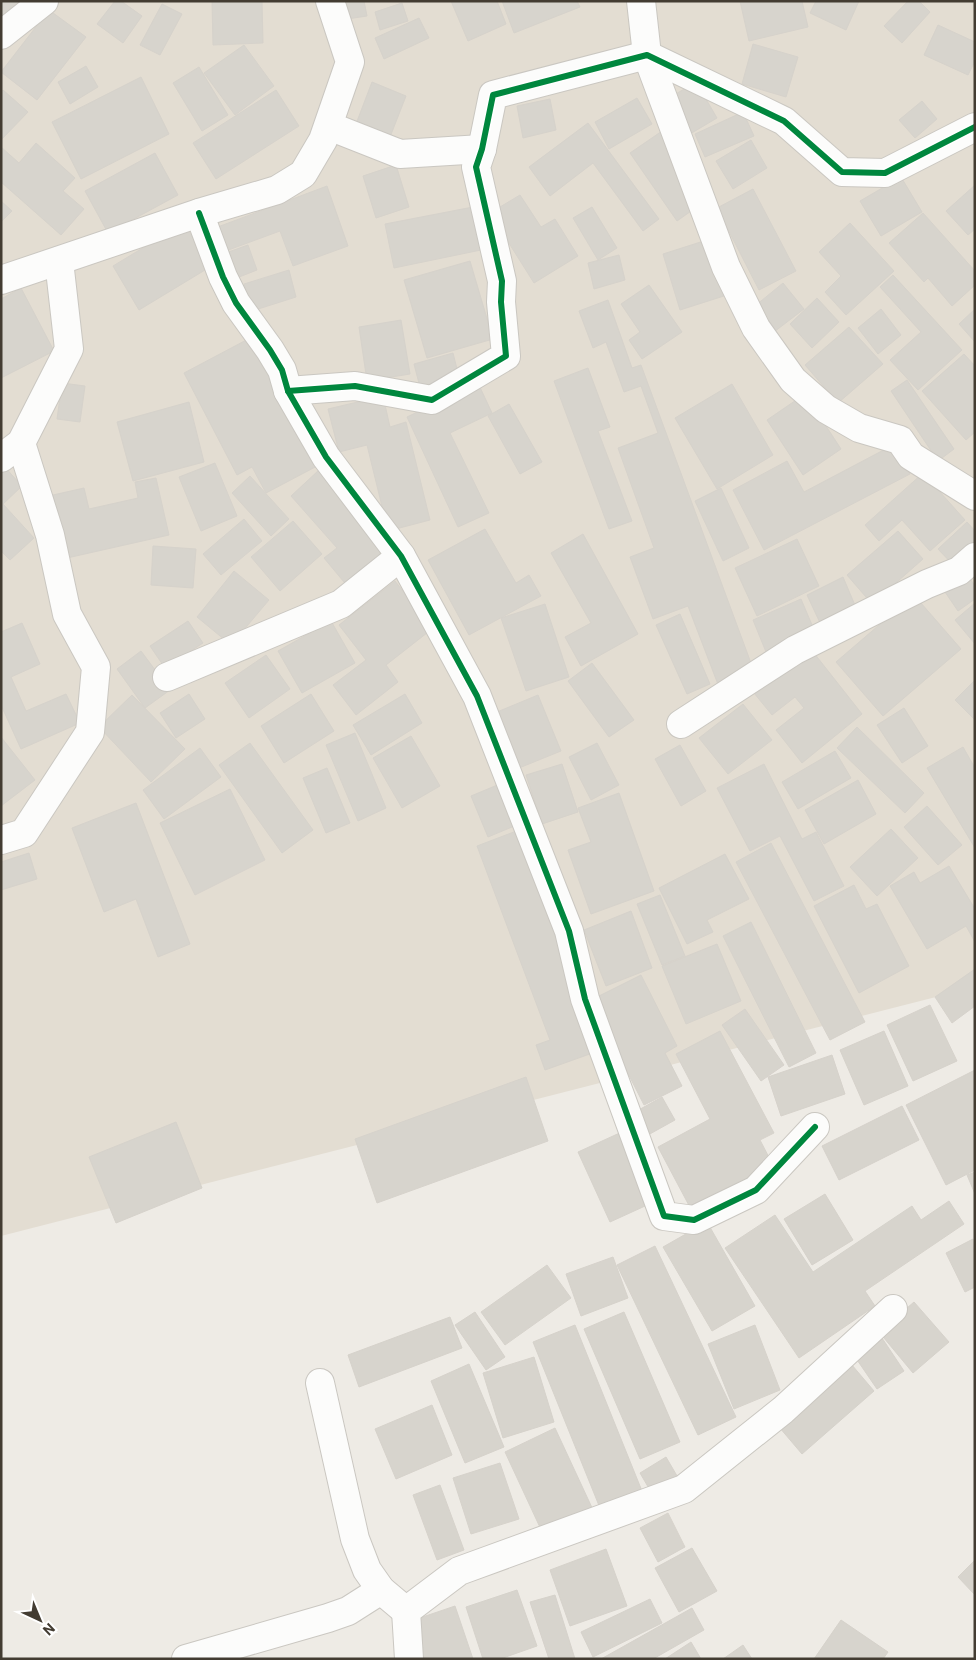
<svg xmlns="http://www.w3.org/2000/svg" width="976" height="1660" font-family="Roboto,sans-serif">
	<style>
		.residential { fill: #e3ddd2 }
		.building { fill: #d7d4cd; stroke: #d6d2cb }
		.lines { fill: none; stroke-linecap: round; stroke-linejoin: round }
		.minor-casing { stroke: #cac7c1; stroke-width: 30 }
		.minor { stroke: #fcfcfb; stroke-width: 28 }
		.cycleway-casing { stroke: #fff; stroke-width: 9 }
		.cycleway { stroke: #00873e; stroke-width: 6 }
	</style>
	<rect width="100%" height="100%" fill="#eeebe5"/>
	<!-- residential -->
	<polygon class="residential" points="1,1 975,1 975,987 1,1236"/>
	<!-- building -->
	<g class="building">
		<polygon points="1,1 27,1 11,22 1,14"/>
		<polygon points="115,1 121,1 142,16 123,43 97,24"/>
		<polygon points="212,1 262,1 263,43 213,45"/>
		<polygon points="343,1 364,1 367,16 347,19"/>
		<polygon points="451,1 497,1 506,24 468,41"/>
		<polygon points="502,1 577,1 580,7 514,33"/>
		<polygon points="740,1 802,1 808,27 749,41"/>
		<polygon points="816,1 859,1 846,30 810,13"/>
		<polygon points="908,1 919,1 930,12 902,43 884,26"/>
		<polygon points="402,3 408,21 380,30 375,12"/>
		<polygon points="162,4 182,14 160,55 140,45"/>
		<polygon points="49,10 86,37 37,100 1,72"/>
		<polygon points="419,18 429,38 384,59 375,38"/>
		<polygon points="938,25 975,42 975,61 968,75 924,55"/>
		<polygon points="753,44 798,57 786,97 742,84"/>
		<polygon points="244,45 274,86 235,115 204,73"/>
		<polygon points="86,66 98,87 70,104 58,82"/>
		<polygon points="199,67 228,115 202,131 173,83"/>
		<polygon points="141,77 169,134 81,179 52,122"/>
		<polygon points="372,82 406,96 390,137 356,124"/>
		<polygon points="696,82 717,118 690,134 669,98"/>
		<polygon points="3,90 28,112 1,140 1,92"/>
		<polygon points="276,90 299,126 216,179 193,143"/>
		<polygon points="637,98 652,124 609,149 595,122"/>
		<polygon points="550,99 556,130 523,138 517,106"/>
		<polygon points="922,101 937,119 915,138 899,120"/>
		<polygon points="743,112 754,136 705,157 695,134"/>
		<polygon points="588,123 659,219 643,231 593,163 550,196 529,167"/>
		<polygon points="665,129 683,153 671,161 701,204 677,221 630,153"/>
		<polygon points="751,140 767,168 733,189 716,161"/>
		<polygon points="36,143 75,178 63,191 84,209 61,235 1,182 1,147 19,163"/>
		<polygon points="155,153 178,195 108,233 85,191"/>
		<polygon points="396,165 409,207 376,218 363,176"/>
		<polygon points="901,177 922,212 881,236 860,201"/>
		<polygon points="975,185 975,229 968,235 946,211"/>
		<polygon points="327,186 348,246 293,266 280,231 223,252 215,228"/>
		<polygon points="753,189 796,271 759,290 717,208"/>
		<polygon points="520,195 541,227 555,219 578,256 534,283 490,213"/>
		<polygon points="1,201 12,211 1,222"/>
		<polygon points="473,207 481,250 394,268 385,224"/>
		<polygon points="592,207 617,248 598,260 573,218"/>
		<polygon points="923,213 975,271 975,285 952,306 928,278 924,282 889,243"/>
		<polygon points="184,223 210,267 139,310 113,266"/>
		<polygon points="850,223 894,271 846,315 825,292 841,276 819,252"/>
		<polygon points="710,239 727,295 680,310 663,254"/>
		<polygon points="248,245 257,270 234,279 223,254"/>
		<polygon points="619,255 625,280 594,289 588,263"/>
		<polygon points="470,261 493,339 427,358 404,280"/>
		<polygon points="289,270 296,297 252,311 244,284"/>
		<polygon points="893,275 962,350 918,390 890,360 921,332 880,287"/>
		<polygon points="783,283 804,309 770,335 750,310"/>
		<polygon points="649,285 682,332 642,359 629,340 640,332 621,304"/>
		<polygon points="21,288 54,351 1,378 1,299"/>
		<polygon points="817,298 839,322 812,348 790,324"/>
		<polygon points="608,300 632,368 641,365 755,674 719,687 688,606 653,619 630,557 654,548 618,448 658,433 641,386 624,392 606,342 593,348 579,311"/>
		<polygon points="881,309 901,335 878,354 858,328"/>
		<polygon points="975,309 975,342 959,324"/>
		<polygon points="401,320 410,374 367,381 359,327"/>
		<polygon points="849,327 883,364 838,403 805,365"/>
		<polygon points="252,337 319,465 266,493 252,467 237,475 184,373"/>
		<polygon points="453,353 460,381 421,391 414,364"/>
		<polygon points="964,354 975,366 975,432 966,440 922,391"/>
		<polygon points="588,368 610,427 598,431 632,521 609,529 554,381"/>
		<polygon points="907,380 954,449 938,461 891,391"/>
		<polygon points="62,383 85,386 80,422 57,419"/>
		<polygon points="478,383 492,413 450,433 489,513 458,527 407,417"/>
		<polygon points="732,384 773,455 717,489 675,418"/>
		<polygon points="805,394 841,449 803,475 767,420"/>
		<polygon points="383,396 390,427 406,422 430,520 388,531 367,445 339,452 328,409"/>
		<polygon points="189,402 204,462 133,481 117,422"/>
		<polygon points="509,404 542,462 520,474 488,416"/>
		<polygon points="895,444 910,474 764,550 733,490 787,461 804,492"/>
		<polygon points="1,463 22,486 3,504 34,538 10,560 1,551"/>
		<polygon points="215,463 237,516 201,531 179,477"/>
		<polygon points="319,470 390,550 349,588 324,558 337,548 291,496"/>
		<polygon points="923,473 965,520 930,551 902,520 879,541 865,525"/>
		<polygon points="250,476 289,519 271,536 232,493"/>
		<polygon points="156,478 169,535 67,558 53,495 84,488 89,509 138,498 135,482"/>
		<polygon points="721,488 749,548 723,561 695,501"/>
		<polygon points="244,519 262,541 221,575 203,554"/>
		<polygon points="293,521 322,554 280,591 251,557"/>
		<polygon points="967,522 975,531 975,552 957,569 938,549"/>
		<polygon points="485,529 516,583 529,575 541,596 469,635 428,560"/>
		<polygon points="898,531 923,559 872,604 847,575"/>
		<polygon points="583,534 638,634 581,666 565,637 591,623 551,553"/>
		<polygon points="797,539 819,586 757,616 735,568"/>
		<polygon points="153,546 196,549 193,588 151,585"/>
		<polygon points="234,571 269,600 231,645 197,617"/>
		<polygon points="966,573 975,586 975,599 958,611 943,589"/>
		<polygon points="843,577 857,610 822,627 807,595"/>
		<polygon points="395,581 432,629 386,665 398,682 356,715 333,685 366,660 339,625"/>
		<polygon points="914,595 961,649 883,716 836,662"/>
		<polygon points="801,599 815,632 766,652 753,620"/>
		<polygon points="975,603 975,644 955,620"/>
		<polygon points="545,604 569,677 526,691 501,618"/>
		<polygon points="680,614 710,684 687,694 656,625"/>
		<polygon points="188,621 203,643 165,668 150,646"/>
		<polygon points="331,621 355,663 302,693 278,651"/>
		<polygon points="22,623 40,664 11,677 26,711 66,694 80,723 21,749 1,705 1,632"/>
		<polygon points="810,648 862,714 802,763 776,730 804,708 795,697 772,715 754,693"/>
		<polygon points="141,651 170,690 145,708 117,669"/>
		<polygon points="266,655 290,689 249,718 225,683"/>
		<polygon points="592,663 634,720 609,737 568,681"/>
		<polygon points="975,680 975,720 955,700"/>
		<polygon points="189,694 205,719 176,738 160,713"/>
		<polygon points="311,694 334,731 284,763 261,726"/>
		<polygon points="405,694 422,723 371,755 353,725"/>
		<polygon points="132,695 185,749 151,782 99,727"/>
		<polygon points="538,695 561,751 519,768 497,712"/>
		<polygon points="743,704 772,740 728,774 699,738"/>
		<polygon points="904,708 928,746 902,763 877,725"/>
		<polygon points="857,727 924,793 905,813 837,748"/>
		<polygon points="355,733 386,808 358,821 326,745"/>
		<polygon points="411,736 440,786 402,808 373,758"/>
		<polygon points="1,737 35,780 1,806"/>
		<polygon points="250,743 313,830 282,853 219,765"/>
		<polygon points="597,743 619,785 591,800 569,757"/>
		<polygon points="680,745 706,791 681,806 655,759"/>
		<polygon points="963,747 975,768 975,848 927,768"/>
		<polygon points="200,748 221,777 164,819 143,790"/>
		<polygon points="835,751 851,778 798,809 782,782"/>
		<polygon points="562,764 578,812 542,824 526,775"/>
		<polygon points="764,764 802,839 816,832 844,886 814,901 780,836 750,851 717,788"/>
		<polygon points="327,768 350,823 326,833 303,778"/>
		<polygon points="858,780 876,814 824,844 805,810"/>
		<polygon points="507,781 524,822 488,837 471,796"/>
		<polygon points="230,789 265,860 195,895 160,823"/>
		<polygon points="619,793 654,891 591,914 568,850 591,842 578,808"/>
		<polygon points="136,803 190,944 158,957 136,899 104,912 72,828"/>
		<polygon points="927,806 962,845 938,865 904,827"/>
		<polygon points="891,829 918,858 877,896 850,867"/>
		<polygon points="519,830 601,1050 545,1070 536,1045 550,1040 477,846"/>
		<polygon points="771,843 865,1022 830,1040 736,862"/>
		<polygon points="29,853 37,879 1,890 1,862"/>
		<polygon points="725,854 749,899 707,920 713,932 687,944 659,888"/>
		<polygon points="949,866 975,909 975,942 966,926 927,949 890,886 914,872 920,883"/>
		<polygon points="854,885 866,909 877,904 909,966 859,993 814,906"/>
		<polygon points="660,895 685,956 662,965 637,904"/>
		<polygon points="631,911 652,968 606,986 584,930"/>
		<polygon points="751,922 816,1053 789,1067 723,936"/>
		<polygon points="717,944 741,1001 686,1024 662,966"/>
		<polygon points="975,969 975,1006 952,1023 935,997"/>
		<polygon points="641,975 677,1046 665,1053 682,1086 644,1105 591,1000"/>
		<polygon points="930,1005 957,1061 913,1081 887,1025"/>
		<polygon points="745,1009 784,1065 761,1081 722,1025"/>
		<polygon points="720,1031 774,1133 760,1140 775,1169 693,1213 658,1147 710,1119 676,1054"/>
		<polygon points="884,1031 908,1086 864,1105 840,1050"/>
		<polygon points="832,1055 845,1094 781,1116 768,1077"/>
		<polygon points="975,1070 975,1170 946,1185 906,1105"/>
		<polygon points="526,1077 548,1141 377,1203 355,1139"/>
		<polygon points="662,1097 675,1120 648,1135 635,1112"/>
		<polygon points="902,1106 919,1140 839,1180 822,1146"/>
		<polygon points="176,1122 202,1188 116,1223 89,1157"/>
		<polygon points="624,1131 656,1201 610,1222 578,1152"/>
		<polygon points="975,1172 975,1194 967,1175"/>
		<polygon points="825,1194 853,1240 812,1265 784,1219"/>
		<polygon points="949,1201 964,1224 865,1291 875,1306 799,1358 725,1248 775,1215 813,1272 912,1206 921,1220"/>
		<polygon points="707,1222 755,1306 712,1331 663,1247"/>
		<polygon points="973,1239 975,1287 965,1292 946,1253"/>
		<polygon points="655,1246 736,1417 698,1435 617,1265"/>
		<polygon points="613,1257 628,1298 581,1316 566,1274"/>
		<polygon points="547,1265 571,1298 505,1345 481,1312"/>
		<polygon points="914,1302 949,1342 913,1373 879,1332"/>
		<polygon points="475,1312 505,1357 486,1370 455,1325"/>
		<polygon points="624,1312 680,1442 640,1459 584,1329"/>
		<polygon points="450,1317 462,1348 359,1387 348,1355"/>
		<polygon points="575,1325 644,1496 602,1513 533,1342"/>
		<polygon points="755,1325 780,1390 734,1409 708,1344"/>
		<polygon points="878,1332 904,1371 877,1389 851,1351"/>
		<polygon points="534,1357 554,1422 503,1438 483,1373"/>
		<polygon points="846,1358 874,1391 802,1454 774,1421"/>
		<polygon points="469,1364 504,1447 465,1463 431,1381"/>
		<polygon points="432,1405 452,1455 396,1479 375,1429"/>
		<polygon points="555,1428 594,1512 544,1536 505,1452"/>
		<polygon points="666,1457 680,1481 654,1497 640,1473"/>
		<polygon points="500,1463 519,1519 471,1534 453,1478"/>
		<polygon points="440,1485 464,1550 437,1560 413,1495"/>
		<polygon points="668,1513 685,1547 658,1562 640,1528"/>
		<polygon points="692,1548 717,1591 679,1612 655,1568"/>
		<polygon points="606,1549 627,1606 570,1626 550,1570"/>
		<polygon points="975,1560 975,1595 958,1577"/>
		<polygon points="517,1590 537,1646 500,1659 483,1659 466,1607"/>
		<polygon points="555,1595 575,1659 549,1659 530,1602"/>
		<polygon points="650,1599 662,1623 593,1657 581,1632"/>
		<polygon points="455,1606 473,1659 423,1659 411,1621"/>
		<polygon points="692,1608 704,1630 653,1659 601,1659"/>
		<polygon points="841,1620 888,1652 883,1659 814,1659"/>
		<polygon points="691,1642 701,1659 665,1659"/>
		<polygon points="743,1645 752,1659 723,1659"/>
	</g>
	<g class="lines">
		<defs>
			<g id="minor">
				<polyline points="641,1 647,55 726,267 756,328 793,380 826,409 859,428 900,440 911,456 975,496"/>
				<polyline points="1,35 44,1"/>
				<polyline points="329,126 400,154 482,149"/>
				<polyline points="199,213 223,277 236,303 270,350 282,370 288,391 326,457 401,556 477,696 569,931 585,999 664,1216 694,1220 756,1190 815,1127"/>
				<polyline points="1,280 199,213 277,190 303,174 323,140 350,62 330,1"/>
				<polyline points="288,391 355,386 432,400 506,356 501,302 502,281 476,167 482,149 493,95 647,55 784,121 842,172 885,173 975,127"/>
				<polyline points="1,458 21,443 69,349 59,261"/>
				<polyline points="167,677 341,604 401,556"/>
				<polyline points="681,724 795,650 927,584 959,571 975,557"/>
				<polyline points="1,840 24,833 90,732 96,667 67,614 50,535 21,443"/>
				<polyline points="320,1383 355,1539 367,1570 381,1590 406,1611"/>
				<polyline points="186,1659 328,1618 348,1611 381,1590"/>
				<polyline points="409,1659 406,1611 459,1571 684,1489 783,1410 893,1309"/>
			</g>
		</defs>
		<!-- minor casing -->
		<use href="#minor" class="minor-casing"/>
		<!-- minor -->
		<use href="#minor" class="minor"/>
		<defs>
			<g id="cycleway">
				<polyline points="199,213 223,277 236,303 270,350 282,370 288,391 326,457 401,556 477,696 569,931 585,999 664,1216 694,1220 756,1190 815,1127"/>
				<polyline points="288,391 355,386 432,400 506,356 501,302 502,281 476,167 482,149 493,95 647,55 784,121 842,172 885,173 975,127"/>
			</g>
		</defs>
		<!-- cycleway casing -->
		<use href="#cycleway" class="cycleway-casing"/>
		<!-- cycleway -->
		<use href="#cycleway" class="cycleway"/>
	</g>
	<!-- border -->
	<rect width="976" height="1660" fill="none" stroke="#433c32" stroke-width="5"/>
	<!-- north arrow -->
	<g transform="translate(40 1620) rotate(136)" stroke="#ffffff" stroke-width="4" paint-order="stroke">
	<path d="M0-4L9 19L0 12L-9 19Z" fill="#433c32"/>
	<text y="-8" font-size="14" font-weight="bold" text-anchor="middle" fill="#433c32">N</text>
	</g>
</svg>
